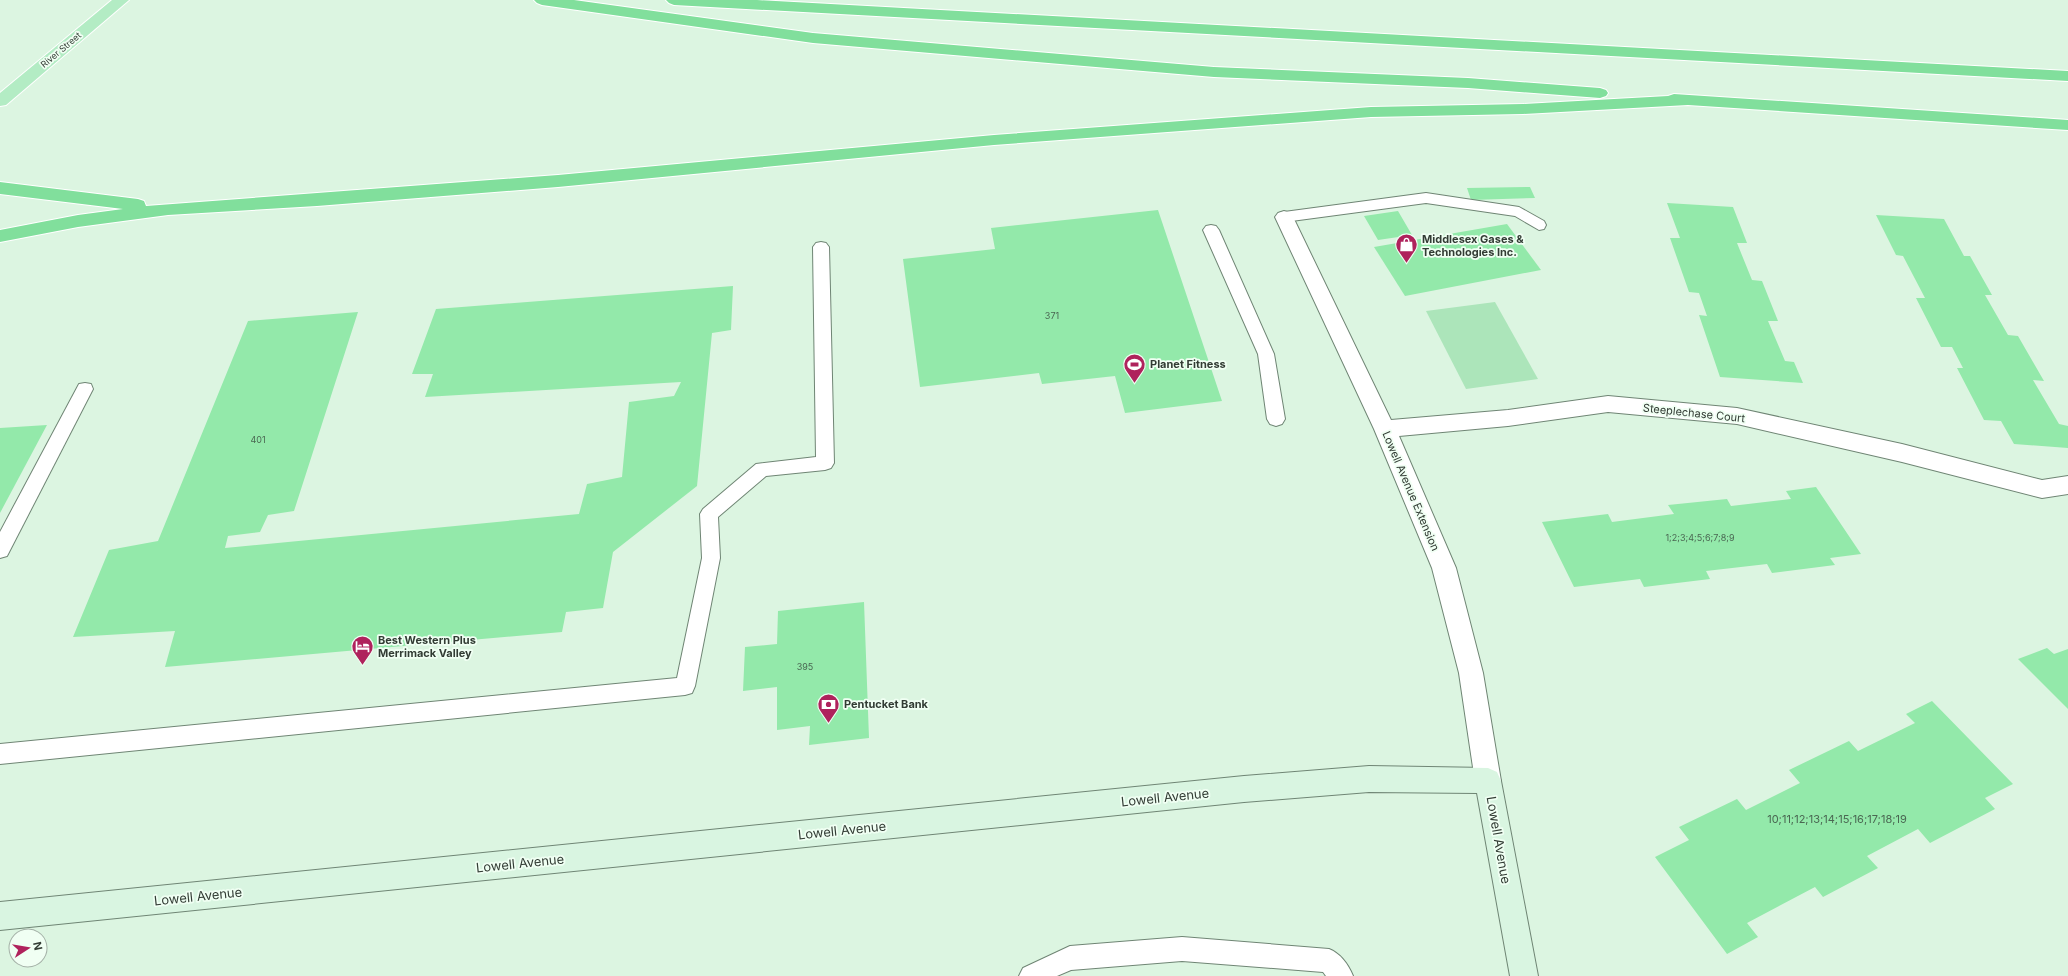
<svg xmlns="http://www.w3.org/2000/svg" width="2068" height="976" font-family="Inter,sans-serif">
	<style>
		.green { fill: #ace5ba }
		.building { fill: #93e9aa }
		.lines { fill: none; stroke-linecap: round; stroke-linejoin: round }
		.lane-casing { stroke: #6f8574; stroke-width: 2 }
		.street-casing { stroke: #6f8574; stroke-width: 2 }
		.secondary-casing { stroke: #6f8574; stroke-width: 2 }
		.primary-casing { stroke: #fff; stroke-width: 2 }
		.highway-casing { stroke: #fff; stroke-width: 2 }
		.lane { fill: #fff; fill-rule: evenodd }
		.street { fill: #fff; fill-rule: evenodd }
		.secondary { fill: #d9f5e1; fill-rule: evenodd }
		.primary { fill: #b3ecc4; fill-rule: evenodd }
		.highway { fill: #81df9c; fill-rule: evenodd }
		.labels { text-anchor: middle; stroke-width: 3.5; stroke-linejoin: round; paint-order: stroke }
		.far-street-label { font-size: 9px; fill: #323c34; stroke: #f0fff3 }
		.number-label { font-size: 9px; fill: #4a6752 }
		.poi-label { font-size: 11px; font-weight: bold; fill: #323c34; stroke: #f0fff3; text-anchor: start }
		.street-label { font-size: 11px; fill: #323c34; stroke: #f0fff3 }
		.near-number-label { font-size: 11px; fill: #4a6752 }
		.near-street-label { font-size: 13px; fill: #323c34; stroke: #f0fff3 }
	</style>
	<rect width="100%" height="100%" fill="#dcf5e1"/>
	<!-- green -->
	<polygon class="green" points="1495,302 1538,379 1466,389 1426,311"/>
	<!-- building -->
	<g class="building">
		<polygon points="1530,187 1535,198 1471,200 1467,188"/>
		<polygon points="1667,203 1733,207 1747,243 1737,243 1752,280 1762,281 1778,321 1768,321 1785,361 1794,362 1803,383 1720,377 1699,315 1707,316 1699,293 1689,292 1670,238 1680,238"/>
		<polygon points="1158,210 1222,401 1125,413 1115,376 1042,384 1039,373 920,387 903,259 995,249 991,228"/>
		<polygon points="1398,211 1412,235 1378,240 1364,216"/>
		<polygon points="1876,215 1944,219 1964,256 1970,256 1992,295 1985,295 2008,335 2018,336 2044,381 2033,380 2059,424 2068,426 2068,448 2014,444 2001,421 1984,420 1957,368 1963,368 1952,347 1941,347 1916,298 1925,298 1903,256 1896,255"/>
		<polygon points="1507,224 1541,270 1405,296 1374,247"/>
		<polygon points="733,286 731,330 712,333 697,486 613,552 603,608 566,612 562,632 165,667 175,631 73,637 109,550 158,541 248,321 358,312 294,511 268,515 260,532 228,536 225,548 579,514 587,484 622,477 629,402 674,396 681,382 425,397 433,374 412,374 436,309"/>
		<polygon points="47,425 0,513 0,428"/>
		<polygon points="1816,487 1861,554 1830,558 1835,565 1772,573 1767,564 1706,571 1710,579 1644,587 1640,579 1574,587 1542,522 1608,514 1612,522 1674,514 1668,505 1727,499 1731,506 1791,499 1786,491"/>
		<polygon points="864,602 869,738 809,745 810,726 777,730 777,687 743,691 745,647 777,644 778,611"/>
		<polygon points="2047,648 2054,654 2068,649 2068,709 2018,659"/>
		<polygon points="1932,701 2013,784 1985,798 1995,809 1930,843 1918,829 1867,856 1878,868 1823,897 1815,887 1747,923 1758,937 1727,954 1655,857 1689,840 1679,827 1737,799 1746,810 1800,783 1789,770 1849,741 1858,751 1915,723 1906,714"/>
	</g>
	<g class="lines">
		<defs>
			<g id="lane">
				<polygon points="1426,193 1519,207 1544,221 1546,225 1544,229 1539,230 1515,216 1426,203 1284,222 1279,221 1277,217 1279,213 1284,212"/>
				<polygon points="1211,225 1216,226 1219,230 1274,354 1285,419 1282,424 1276,426 1270,424 1267,419 1258,354 1203,230 1206,226"/>
				<polygon points="821,242 826,243 829,247 834,463 831,468 825,470 766,476 718,517 720,558 695,686 692,693 685,695 0,764 0,744 677,678 702,558 700,514 703,509 756,464 816,457 813,247 816,243"/>
				<polygon points="85,383 91,384 93,389 7,556 0,558 0,532 79,384"/>
				<path d="M1182 937 1329 949C1341 954 1348 964 1353 976H1326L1323 972 1182 961 1071 970 1057 976H1019L1023 968 1070 946Z"/>
			</g>
			<polygon id="street" points="1284,211 1290,213 1293,217 1391,420 1508,410 1608,396 1737,408 1902,444 2042,480 2068,476 2068,494 2042,498 1902,462 1737,424 1608,412 1508,426 1399,436 1456,568 1483,673 1501,781 1497,790 1488,794 1479,790 1475,781 1459,673 1432,568 1374,429 1275,217 1278,213"/>
			<polygon id="secondary" points="1369,766 1488,768 1497,772 1501,781 1538,976 1510,976 1477,793 1369,792 1244,802 0,930 0,902 1244,776"/>
			<polygon id="primary" points="112,0 129,0 6,105 0,106 0,93"/>
			<g id="highway">
				<polygon points="534,0 574,0 813,33 1214,67 1468,78 1600,88 1606,90 1608,93 1606,96 1600,98 1468,88 1214,77 813,43 542,5 537,3"/>
				<polygon points="666,0 757,0 2068,71 2068,81 674,5 669,3"/>
				<polygon points="1674,94 2068,120 2068,130 1688,105 1523,114 1371,117 994,145 558,187 317,206 168,215 78,227 0,242 0,230 78,215 123,209 0,194 0,182 138,199 144,201 146,206 558,175 994,135 1371,107 1523,104 1668,96"/>
			</g>
		</defs>
		<!-- lane casing -->
		<use href="#lane" class="lane-casing"/>
		<!-- street casing -->
		<use href="#street" class="street-casing"/>
		<!-- secondary casing -->
		<use href="#secondary" class="secondary-casing"/>
		<!-- primary casing -->
		<use href="#primary" class="primary-casing"/>
		<!-- highway casing -->
		<use href="#highway" class="highway-casing"/>
		<!-- lane -->
		<use href="#lane" class="lane"/>
		<!-- street -->
		<use href="#street" class="street"/>
		<!-- secondary -->
		<use href="#secondary" class="secondary"/>
		<!-- primary -->
		<use href="#primary" class="primary"/>
		<!-- highway -->
		<use href="#highway" class="highway"/>
	</g>
	<!-- icons -->
	<defs>
		<symbol id="shop-pin" viewBox="-11 -11 22 30"><path d="M0 17L-7.5 6A9.5 9.5 0 1 1 7.5 6Z" fill="#af225c" stroke="#f0fff3"/><path d="M-5-2.5h2.3a2.7 3.5 0 0 1 5.4 0H5L5.5 6h-11ZM-1.5-2.5h3a1.5 2.3 0 0 0-3 0Z" fill="#fff"/></symbol>
		<symbol id="stadium-pin" viewBox="-11 -11 22 30"><path d="M0 17L-7.5 6A9.5 9.5 0 1 1 7.5 6Z" fill="#af225c" stroke="#f0fff3"/><path d="M0-5a6.5 5 0 1 0 0 10a6.5 5 0 1 0 0-10ZM-3.5-1.8h7v3.6h-7Z" fill="#fff"/></symbol>
		<symbol id="hotel-pin" viewBox="-11 -11 22 30"><path d="M0 17L-7.5 6A9.5 9.5 0 1 1 7.5 6Z" fill="#af225c" stroke="#f0fff3"/><path d="M-6-4.5h1.5V1H6V5H4.5V3h-9V5H-6ZM-4 0a1.8 1.8 0 1 1 3.6 0ZM.5 0V-2.5h3Q6-2.5 6 0Z" fill="#fff"/></symbol>
		<symbol id="bank-pin" viewBox="-11 -11 22 30"><path d="M0 17L-7.5 6A9.5 9.5 0 1 1 7.5 6Z" fill="#af225c" stroke="#f0fff3"/><path d="M-6-4H6V4H-6ZM0-2.3a2.3 2.3 0 1 0 0 4.6a2.3 2.3 0 1 0 0-4.6Z" fill="#fff"/></symbol>
	</defs>
	<g fill-rule="evenodd">
		<use href="#shop-pin" x="1394" y="232" width="25" height="34"/>
		<use href="#stadium-pin" x="1122" y="352" width="25" height="34"/>
		<use href="#hotel-pin" x="350" y="634" width="25" height="34"/>
		<use href="#bank-pin" x="816" y="692" width="25" height="34"/>
	</g>
	<g class="labels">
		<!-- far-street labels -->
		<g class="far-street-label">
			<text transform="translate(61 50) rotate(-40)" y="3">River Street</text>
		</g>
		<!-- number labels -->
		<g class="number-label">
			<text x="1052" y="319">371</text>
			<text x="258" y="443">401</text>
			<text x="1700" y="541">1;2;3;4;5;6;7;8;9</text>
			<text x="805" y="670">395</text>
		</g>
		<!-- poi labels -->
		<g class="poi-label">
			<text x="1422" y="243">Middlesex Gases &amp;<tspan x="1422" dy="13">Technologies Inc.</tspan></text>
			<text x="1150" y="368">Planet Fitness</text>
			<text x="378" y="644">Best Western Plus<tspan x="378" dy="13">Merrimack Valley</tspan></text>
			<text x="844" y="708">Pentucket Bank</text>
		</g>
		<!-- street labels -->
		<g class="street-label">
			<text transform="translate(1694 413) rotate(6)" y="4">Steeplechase Court</text>
			<text transform="translate(1411 491) rotate(67)" y="4">Lowell Avenue Extension</text>
		</g>
		<!-- near-number labels -->
		<g class="near-number-label">
			<text x="1837" y="823">10;11;12;13;14;15;16;17;18;19</text>
		</g>
		<!-- near-street labels -->
		<g class="near-street-label">
			<text transform="translate(1165 797) rotate(-6)" y="5">Lowell Avenue</text>
			<text transform="translate(842 830) rotate(-6)" y="5">Lowell Avenue</text>
			<text transform="translate(1499 840) rotate(80)" y="5">Lowell Avenue</text>
			<text transform="translate(520 863) rotate(-6)" y="5">Lowell Avenue</text>
			<text transform="translate(198 896) rotate(-6)" y="5">Lowell Avenue</text>
		</g>
	</g>
	<!-- north arrow -->
	<g transform="translate(28 948) rotate(78)"><circle r="19" fill="#f0fff3" stroke="#a4b1a7"/>
	<path d="M0-3L7 15L0 10L-7 15Z" fill="#af225c"/>
	<text y="-6" font-size="11" font-weight="bold" text-anchor="middle" fill="#323c34">N</text>
	</g>
</svg>
